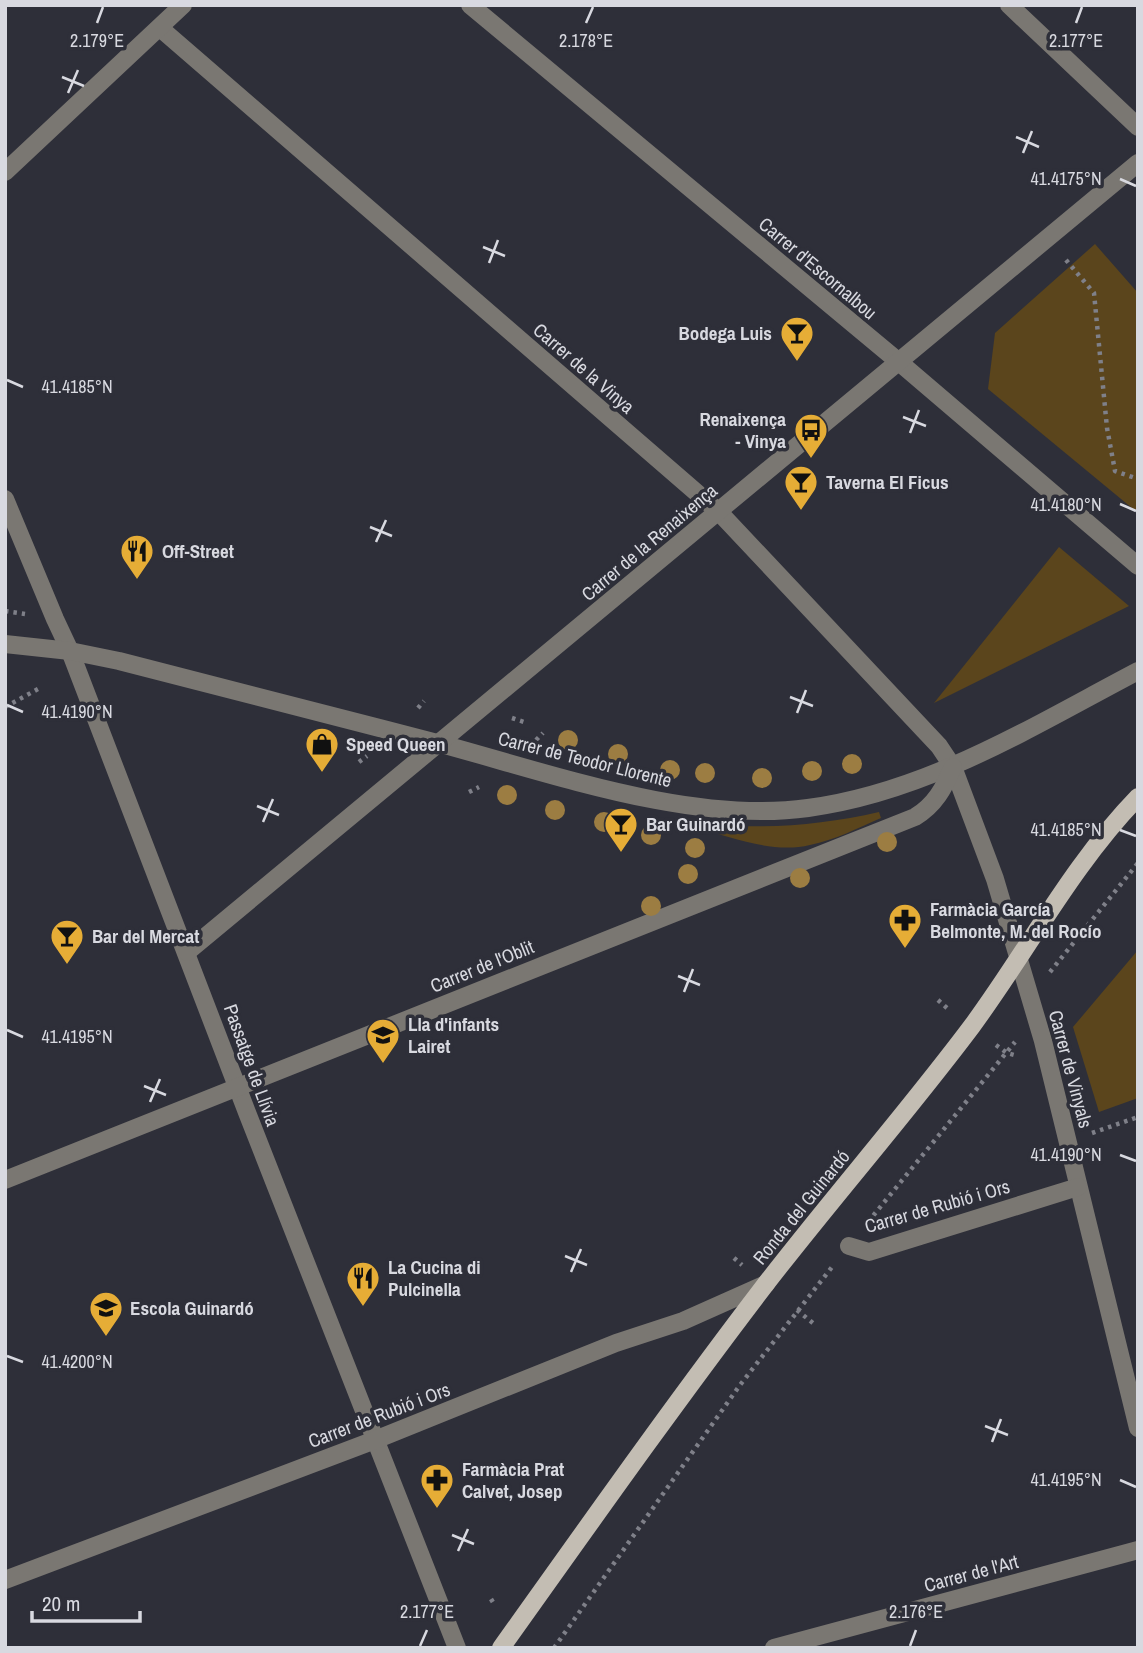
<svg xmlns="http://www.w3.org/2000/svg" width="1143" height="1653" font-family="'Archivo Narrow',sans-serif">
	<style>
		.green { fill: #5b451c }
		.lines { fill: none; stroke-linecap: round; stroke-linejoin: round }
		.path { stroke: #7f8089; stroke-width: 4.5; stroke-dasharray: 3.5 5; stroke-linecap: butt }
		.minor { stroke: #7a7772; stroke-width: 18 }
		.major { stroke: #c3bdb3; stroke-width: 18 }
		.tree { fill: #9c7d42 }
		.ticks { fill: none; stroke: #d8d9e0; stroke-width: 2.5 }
		.labels { text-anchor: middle; stroke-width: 7; stroke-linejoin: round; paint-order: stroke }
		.street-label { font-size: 19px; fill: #d8d9e0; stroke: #2e2f39 }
		.poi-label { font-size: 19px; font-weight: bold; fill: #d8d9e0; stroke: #2e2f39; text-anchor: start }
		.ticks-label { font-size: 18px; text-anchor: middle; fill: #d8d9e0; stroke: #2e2f39; stroke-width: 7; stroke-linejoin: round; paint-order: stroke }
	</style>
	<rect width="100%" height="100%" fill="#2e2f39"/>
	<!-- green -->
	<g class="green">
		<polygon points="1095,244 1138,293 1138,513 988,389 995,333"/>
		<polygon points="1059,547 1129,606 934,703"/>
		<path d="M879 812 881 818C858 828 835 840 810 845 772 854 731 837 694 827L696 823C758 830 819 826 879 812Z"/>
		<polygon points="1138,950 1138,1098 1099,1112 1073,1027"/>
	</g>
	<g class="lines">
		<!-- path -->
		<g class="path">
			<polyline points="1066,260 1094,293 1107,428 1115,471 1138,479"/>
			<polyline points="5,611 25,614"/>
			<polyline points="5,707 38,689"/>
			<polyline points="418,708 424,701"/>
			<polyline points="512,718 524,722"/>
			<polyline points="536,740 543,733"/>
			<polyline points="359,762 367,756"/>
			<polyline points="469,792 479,787"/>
			<polyline points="1050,972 1138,863"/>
			<polyline points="938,1000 948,1009"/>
			<polyline points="996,1045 1007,1053 1018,1056"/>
			<polyline points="1092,1133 1138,1117"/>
			<polyline points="868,1222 1015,1042"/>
			<polyline points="734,1258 742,1265"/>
			<polyline points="797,1310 814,1324"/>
			<polyline points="491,1599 494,1604"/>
			<polyline points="554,1648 740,1385 832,1267"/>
		</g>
		<!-- minor -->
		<g class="minor">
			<polyline points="470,5 899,362 1138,566"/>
			<polyline points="1009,5 1138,127"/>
			<polyline points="160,28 719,512 939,746 953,767 995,879 1043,1041 1138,1428"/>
			<polyline points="5,172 183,5"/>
			<polyline points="5,499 55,619 70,651 248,1115 457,1648"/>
			<path d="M5 644 70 651 119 661C227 689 334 716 441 744 553 774 692 824 808 808 928 792 1033 726 1138 671"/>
			<polyline points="187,952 1138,163"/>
			<path d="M5 1180 915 817C935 805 944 788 953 767"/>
			<polyline points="849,1246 869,1252 1078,1187"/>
			<polyline points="5,1580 375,1440 616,1343 683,1321 766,1284"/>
			<polyline points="774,1648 1138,1550"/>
		</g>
		<!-- major -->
		<path class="major" d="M501 1648C588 1526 674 1404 765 1285 833 1197 906 1114 972 1026 1028 950 1072 865 1138 797"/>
	</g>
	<!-- trees -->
	<g class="tree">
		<circle cx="568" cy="740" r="10"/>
		<circle cx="618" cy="754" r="10"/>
		<circle cx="852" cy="764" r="10"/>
		<circle cx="670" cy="770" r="10"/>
		<circle cx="812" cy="771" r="10"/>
		<circle cx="705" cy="773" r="10"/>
		<circle cx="762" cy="778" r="10"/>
		<circle cx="507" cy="795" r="10"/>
		<circle cx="555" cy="810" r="10"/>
		<circle cx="604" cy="822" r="10"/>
		<circle cx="651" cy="835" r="10"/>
		<circle cx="887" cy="842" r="10"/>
		<circle cx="695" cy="848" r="10"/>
		<circle cx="688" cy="874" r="10"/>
		<circle cx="800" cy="878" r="10"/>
		<circle cx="651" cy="906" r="10"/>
	</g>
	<!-- ticks -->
	<path class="ticks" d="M97 23 103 7M586 23 593 7M1076 23 1082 7M62 77 84 86M68 93 78 70M1016 137 1039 147M1023 153 1032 131M1120 179 1136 186M483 247 505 256M489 263 498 240M7 380 23 387M903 417 926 426M910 433 919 410M1120 504 1136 511M370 527 392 536M376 542 386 520M790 697 813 706M7 705 23 712M797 713 806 690M257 806 279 815M263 822 273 799M1120 830 1136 836M678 976 700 985M684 992 693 969M7 1030 23 1037M144 1086 166 1095M150 1102 160 1079M1120 1155 1136 1161M565 1256 587 1265M571 1272 581 1249M7 1356 23 1362M985 1426 1008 1435M992 1442 1001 1419M1120 1480 1136 1487M452 1535 474 1544M458 1551 468 1529M420 1646 427 1630M910 1646 916 1630"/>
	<!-- icons -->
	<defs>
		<symbol id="bar-pin" viewBox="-11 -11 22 30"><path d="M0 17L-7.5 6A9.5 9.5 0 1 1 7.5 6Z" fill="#e6ad36" stroke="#2e2f39"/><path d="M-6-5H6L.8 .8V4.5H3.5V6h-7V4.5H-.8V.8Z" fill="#111"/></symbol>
		<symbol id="bus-pin" viewBox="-11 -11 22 30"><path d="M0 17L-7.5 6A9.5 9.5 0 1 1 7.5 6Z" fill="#e6ad36" stroke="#2e2f39"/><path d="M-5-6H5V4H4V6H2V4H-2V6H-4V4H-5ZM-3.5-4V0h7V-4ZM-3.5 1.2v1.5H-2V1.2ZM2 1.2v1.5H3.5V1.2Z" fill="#111"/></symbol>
		<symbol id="restaurant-pin" viewBox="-11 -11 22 30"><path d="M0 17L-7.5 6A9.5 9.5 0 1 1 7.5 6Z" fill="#e6ad36" stroke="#2e2f39"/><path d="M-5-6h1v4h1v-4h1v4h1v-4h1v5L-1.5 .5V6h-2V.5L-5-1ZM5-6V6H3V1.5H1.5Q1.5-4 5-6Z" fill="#111"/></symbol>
		<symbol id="shop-pin" viewBox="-11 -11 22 30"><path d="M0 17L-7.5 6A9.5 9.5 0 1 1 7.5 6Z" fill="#e6ad36" stroke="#2e2f39"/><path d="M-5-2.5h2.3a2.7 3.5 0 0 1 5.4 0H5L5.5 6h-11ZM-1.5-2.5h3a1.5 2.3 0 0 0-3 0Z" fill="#111"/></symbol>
		<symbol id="pharmacy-pin" viewBox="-11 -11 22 30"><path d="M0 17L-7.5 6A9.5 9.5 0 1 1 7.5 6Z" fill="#e6ad36" stroke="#2e2f39"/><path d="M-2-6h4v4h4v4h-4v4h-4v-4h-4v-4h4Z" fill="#111"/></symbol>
		<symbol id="school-pin" viewBox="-11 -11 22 30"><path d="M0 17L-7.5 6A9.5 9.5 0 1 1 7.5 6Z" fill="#e6ad36" stroke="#2e2f39"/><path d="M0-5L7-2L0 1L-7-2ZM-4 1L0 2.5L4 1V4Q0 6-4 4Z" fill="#111"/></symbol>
	</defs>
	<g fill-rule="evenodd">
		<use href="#bar-pin" x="778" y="314" width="38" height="52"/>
		<use href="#bus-pin" x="792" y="411" width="38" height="52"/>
		<use href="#bar-pin" x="782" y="463" width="38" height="52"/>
		<use href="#restaurant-pin" x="118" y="532" width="38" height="52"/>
		<use href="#shop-pin" x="303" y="725" width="38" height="52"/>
		<use href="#bar-pin" x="602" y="805" width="38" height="52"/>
		<use href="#pharmacy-pin" x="886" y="901" width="38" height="52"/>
		<use href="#bar-pin" x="48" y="917" width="38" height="52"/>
		<use href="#school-pin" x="364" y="1016" width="38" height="52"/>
		<use href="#restaurant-pin" x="344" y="1259" width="38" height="52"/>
		<use href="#school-pin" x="87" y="1289" width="38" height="52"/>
		<use href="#pharmacy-pin" x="418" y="1461" width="38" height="52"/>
	</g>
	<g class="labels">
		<!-- street labels -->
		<g class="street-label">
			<text transform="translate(818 268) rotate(40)" y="7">Carrer d'Escornalbou</text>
			<text transform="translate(584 368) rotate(41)" y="7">Carrer de la Vinya</text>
			<text transform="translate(649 542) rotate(-40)" y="7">Carrer de la Renaixença</text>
			<text transform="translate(585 759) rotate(14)" y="7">Carrer de Teodor Llorente</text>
			<text transform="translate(482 966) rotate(-22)" y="7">Carrer de l'Oblit</text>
			<text transform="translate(252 1065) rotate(70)" y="7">Passatge de Llívia</text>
			<text transform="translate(1071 1069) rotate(75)" y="7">Carrer de Vinyals</text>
			<text transform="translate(937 1206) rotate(-16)" y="7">Carrer de Rubió i Ors</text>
			<text transform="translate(801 1207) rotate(-51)" y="7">Ronda del Guinardó</text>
			<text transform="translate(379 1415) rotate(-21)" y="7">Carrer de Rubió i Ors</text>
			<text transform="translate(971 1573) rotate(-15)" y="7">Carrer de l'Art</text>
		</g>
		<!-- poi labels -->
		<g class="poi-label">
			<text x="772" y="340" text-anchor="end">Bodega Luis</text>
			<text x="786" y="426" text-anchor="end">Renaixença<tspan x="786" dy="22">- Vinya</tspan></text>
			<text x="826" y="489">Taverna El Ficus</text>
			<text x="162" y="558">Off-Street</text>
			<text x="346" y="751">Speed Queen</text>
			<text x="646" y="831">Bar Guinardó</text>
			<text x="930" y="916">Farmàcia García<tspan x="930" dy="22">Belmonte, M. del Rocío</tspan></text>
			<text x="92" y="943">Bar del Mercat</text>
			<text x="408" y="1031">Lla d'infants<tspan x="408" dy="22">Lairet</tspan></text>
			<text x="388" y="1274">La Cucina di<tspan x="388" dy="22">Pulcinella</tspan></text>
			<text x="130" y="1315">Escola Guinardó</text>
			<text x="462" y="1476">Farmàcia Prat<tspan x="462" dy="22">Calvet, Josep</tspan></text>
		</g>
	</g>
	<g class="ticks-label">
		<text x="97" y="47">2.179°E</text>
		<text x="586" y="47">2.178°E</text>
		<text x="1076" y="47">2.177°E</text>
		<text x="1066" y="185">41.4175°N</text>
		<text x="77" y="393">41.4185°N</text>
		<text x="1066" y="511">41.4180°N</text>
		<text x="77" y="718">41.4190°N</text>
		<text x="1066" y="836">41.4185°N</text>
		<text x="77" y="1043">41.4195°N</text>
		<text x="1066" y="1161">41.4190°N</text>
		<text x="77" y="1368">41.4200°N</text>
		<text x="1066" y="1486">41.4195°N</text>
		<text x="427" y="1618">2.177°E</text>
		<text x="916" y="1618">2.176°E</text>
	</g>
	<!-- border -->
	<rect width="1143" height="1653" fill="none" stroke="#d8d9e0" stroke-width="14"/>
	<!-- scale -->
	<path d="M32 1611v10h108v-10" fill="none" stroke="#d8d9e0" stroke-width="3.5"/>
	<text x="42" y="1611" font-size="21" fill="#d8d9e0" stroke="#2e2f39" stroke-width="5" paint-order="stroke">20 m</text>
</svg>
